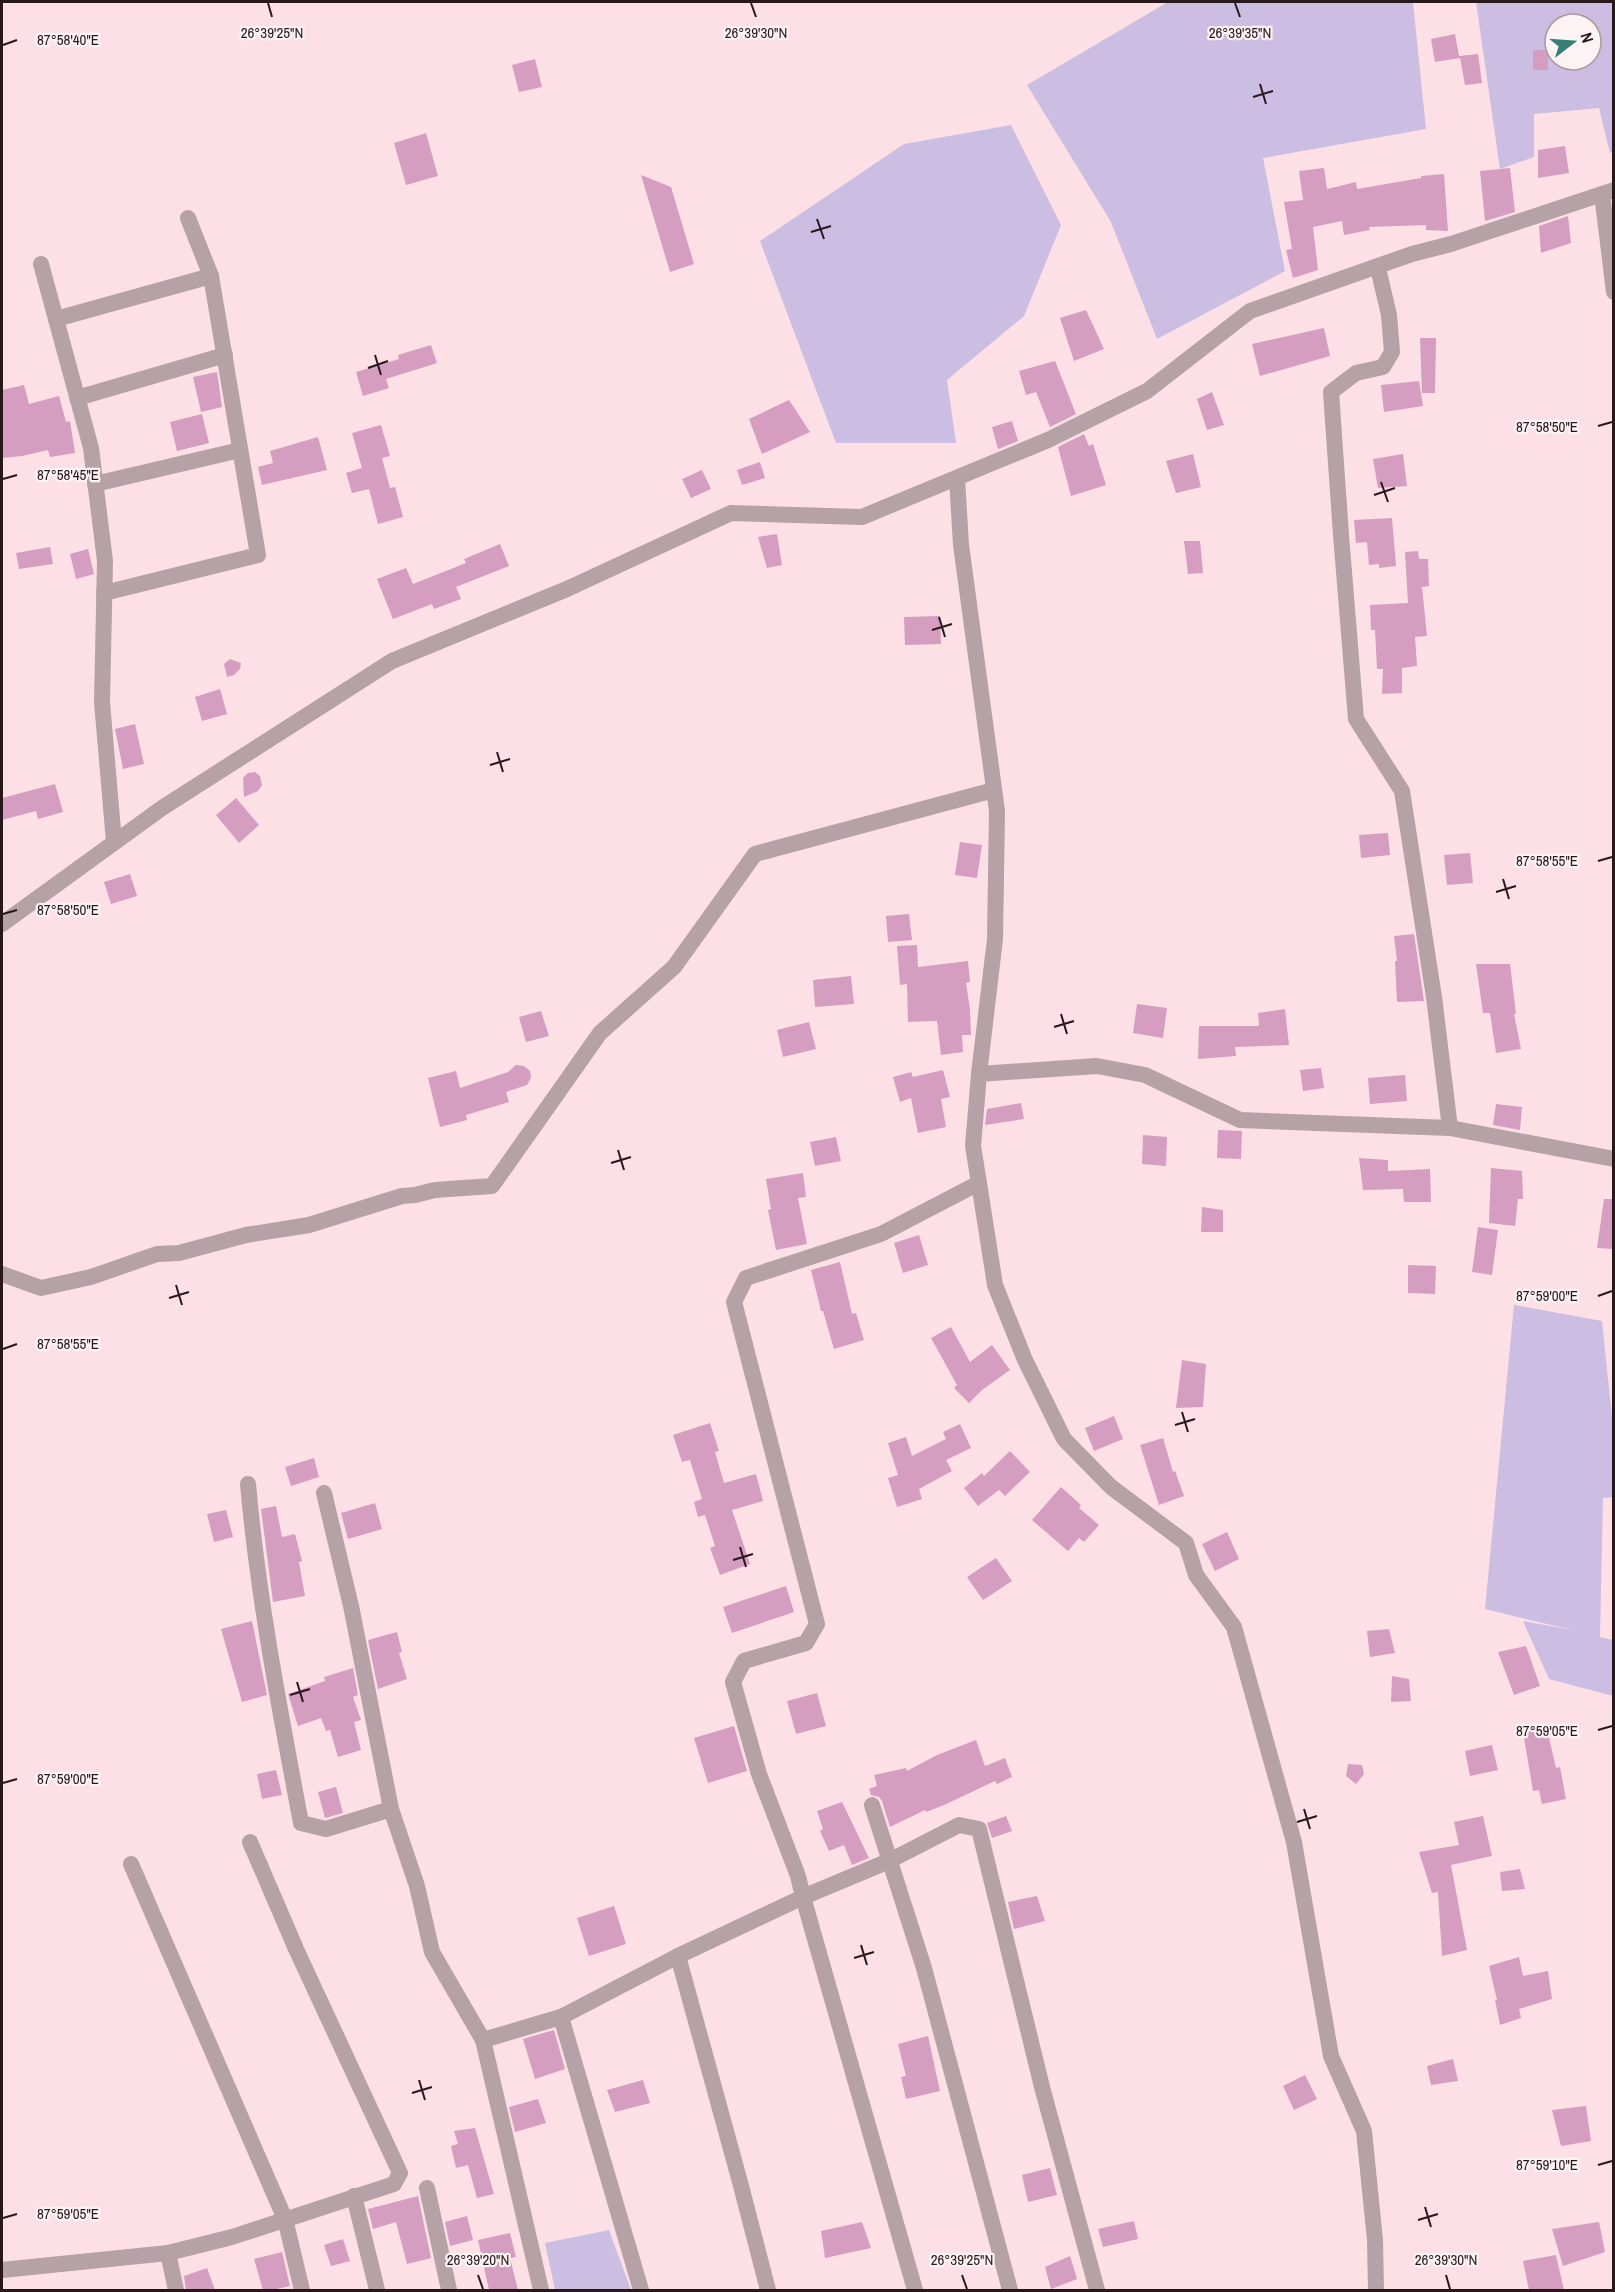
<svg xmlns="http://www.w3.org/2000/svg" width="1615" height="2292" font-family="'Archivo Narrow',sans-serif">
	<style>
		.green { fill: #cbbee2; fill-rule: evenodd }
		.building { fill: #d59dbf }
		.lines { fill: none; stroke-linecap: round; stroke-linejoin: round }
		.minor { stroke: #b5a1a6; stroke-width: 16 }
		.ticks { fill: none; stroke: #28181c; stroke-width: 2 }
		.ticks-label { font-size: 15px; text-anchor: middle; fill: #28181c; stroke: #fcf3f5; stroke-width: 4.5; stroke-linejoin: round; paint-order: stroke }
	</style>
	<rect width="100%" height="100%" fill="#fce0e6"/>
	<!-- green -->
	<g class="green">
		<polygon points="1168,2 1413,2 1426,129 1263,158 1285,271 1157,339 1111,222 1027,85"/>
		<path d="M1476 2H1613V151L1610 153 1599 108 1534 114V157L1500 169ZM1555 24H1591V60H1555Z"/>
		<polygon points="1011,125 1061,225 1024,316 947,380 956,443 836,443 760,241 904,144"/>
		<polygon points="1514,1305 1602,1321 1613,1427 1614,1497 1603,1498 1600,1637 1613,1640 1613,1696 1549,1679 1523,1621 1572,1630 1485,1609"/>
		<polygon points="609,2230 631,2290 555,2290 545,2243"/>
	</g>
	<!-- building -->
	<g class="building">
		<polygon points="1455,34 1459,56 1478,54 1482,83 1465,85 1460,58 1435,62 1431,39"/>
		<rect x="1533" y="50" width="15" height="20"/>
		<polygon points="535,59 542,87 519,92 512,65"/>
		<polygon points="426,133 438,176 406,185 394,143"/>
		<polygon points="1565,146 1569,173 1538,178 1538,150"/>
		<polygon points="1324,168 1327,189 1356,182 1357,189 1421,178 1421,176 1444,174 1448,231 1426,230 1426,225 1369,227 1370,230 1344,235 1342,221 1313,227 1318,270 1293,278 1286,250 1292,249 1284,202 1303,200 1299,171"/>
		<polygon points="1510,168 1515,212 1485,221 1480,171"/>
		<polygon points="641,175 671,187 694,264 670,272"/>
		<polygon points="1568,216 1571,243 1541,253 1539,226"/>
		<polygon points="1086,310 1104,349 1074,361 1060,318"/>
		<polygon points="1324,328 1330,356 1260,376 1252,344"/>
		<polygon points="1420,338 1436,338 1435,393 1422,393"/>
		<polygon points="431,345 437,363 386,379 389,388 363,396 356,372 399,359 398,355"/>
		<polygon points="1055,361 1076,414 1050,427 1036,392 1026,395 1019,371"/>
		<polygon points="217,372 222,407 201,412 193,377"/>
		<polygon points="1419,381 1423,406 1384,412 1381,385"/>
		<polygon points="24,385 29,404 59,396 66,422 70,421 75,453 50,457 48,450 22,456 2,458 2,390"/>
		<polygon points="1212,392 1224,425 1207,430 1197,399"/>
		<polygon points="789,400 810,432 762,454 749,419"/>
		<polygon points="202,414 209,443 177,451 170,422"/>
		<polygon points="1012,421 1018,441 998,449 992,427"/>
		<polygon points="381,425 390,456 382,458 390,488 395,487 403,517 378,524 369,489 352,493 346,473 362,468 352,433"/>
		<polygon points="1084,434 1089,446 1093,444 1106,485 1071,496 1058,447"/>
		<polygon points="318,437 327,470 262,485 258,467 273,463 270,451"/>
		<polygon points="1193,454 1201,487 1176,493 1166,461"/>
		<polygon points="1403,454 1407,486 1378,488 1373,459"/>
		<polygon points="760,462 765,478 742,485 737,470"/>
		<polygon points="702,470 711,489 691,498 682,479"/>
		<polygon points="1392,518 1396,566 1379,568 1379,564 1369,565 1367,542 1356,543 1354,520"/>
		<polygon points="777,534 782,565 767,568 758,537"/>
		<polygon points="1184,541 1200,541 1203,573 1188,574"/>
		<polygon points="500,544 509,566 456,587 461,599 434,609 432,604 393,619 377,579 406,568 413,584 466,563 464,559"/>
		<polygon points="50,547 53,564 19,569 16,553"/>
		<polygon points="88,549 94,574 76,579 70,554"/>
		<polygon points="1418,551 1419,559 1428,559 1429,586 1422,587 1427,636 1415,637 1417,666 1402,668 1402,693 1382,694 1383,669 1377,669 1375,630 1371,630 1370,605 1408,603 1405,552"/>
		<polygon points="940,616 941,644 905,645 904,617"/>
		<polygon points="230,659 241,663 240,669 234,675 227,677 224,664"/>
		<polygon points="220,689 227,714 202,721 195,697"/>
		<polygon points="135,724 144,764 123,769 115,729"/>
		<polygon points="255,772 260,776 262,785 258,791 244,797 243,778 248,773"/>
		<polygon points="55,784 63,812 38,819 36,811 2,820 2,798"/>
		<polygon points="236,798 259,825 239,843 216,815"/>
		<polygon points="1388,833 1390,855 1361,858 1359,835"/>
		<polygon points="960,842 982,845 977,878 955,875"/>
		<polygon points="1470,853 1473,883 1447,885 1444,855"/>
		<polygon points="130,874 137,896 111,904 104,882"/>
		<polygon points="909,914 912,940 888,942 886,916"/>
		<polygon points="1414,934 1424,1001 1397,1002 1395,961 1397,961 1394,936"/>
		<polygon points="917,945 918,967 968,961 970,982 966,983 970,1009 971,1035 962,1035 963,1052 941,1055 937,1021 908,1022 907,984 900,985 897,946"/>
		<polygon points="1476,964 1510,964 1516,1014 1514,1014 1521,1049 1496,1053 1490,1013 1483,1013"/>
		<polygon points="851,976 854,1004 815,1007 813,980"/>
		<polygon points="1137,1004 1167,1008 1163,1038 1133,1033"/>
		<polygon points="1285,1009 1289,1045 1235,1047 1236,1056 1198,1059 1199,1026 1259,1026 1258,1013"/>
		<polygon points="541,1011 549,1036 526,1042 519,1017"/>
		<polygon points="809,1022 816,1049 783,1057 777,1030"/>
		<polygon points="516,1065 524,1066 530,1071 531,1078 527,1085 506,1092 509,1102 466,1115 467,1120 440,1127 428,1078 456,1071 460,1088 508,1072"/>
		<polygon points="1321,1068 1324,1088 1303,1091 1300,1070"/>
		<polygon points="943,1070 950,1097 941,1099 946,1127 918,1133 911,1098 900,1102 893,1077 911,1072 913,1077"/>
		<polygon points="1405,1075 1407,1101 1370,1104 1368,1078"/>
		<polygon points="1021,1103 1024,1119 985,1125 987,1109"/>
		<polygon points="1496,1104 1522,1107 1520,1130 1493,1125"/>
		<polygon points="1218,1130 1242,1131 1241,1159 1217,1158"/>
		<polygon points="1143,1135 1167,1137 1166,1166 1142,1164"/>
		<polygon points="836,1137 841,1161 815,1166 810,1142"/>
		<polygon points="1359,1158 1388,1160 1388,1171 1430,1169 1431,1202 1404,1202 1403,1189 1363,1190"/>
		<polygon points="1491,1168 1522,1171 1523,1199 1518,1199 1515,1226 1489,1223"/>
		<polygon points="803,1173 806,1197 798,1198 807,1244 776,1250 768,1210 771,1209 766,1179"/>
		<polygon points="1604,1199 1614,1199 1614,1249 1597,1248"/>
		<polygon points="1202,1207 1223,1210 1223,1232 1201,1232"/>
		<polygon points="1478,1227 1498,1230 1492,1275 1472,1272"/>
		<polygon points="919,1235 928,1265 903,1273 894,1243"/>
		<polygon points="840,1262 852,1314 856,1313 864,1340 834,1349 823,1311 821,1311 811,1270"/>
		<polygon points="1408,1265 1436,1266 1435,1294 1408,1293"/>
		<polygon points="951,1327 970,1362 992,1345 1010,1370 982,1390 969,1403 954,1388 957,1385 931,1338"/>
		<polygon points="1182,1360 1206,1364 1203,1407 1176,1408"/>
		<polygon points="1114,1416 1123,1439 1094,1451 1085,1428"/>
		<polygon points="710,1423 719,1451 715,1452 724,1483 756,1474 763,1501 732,1510 750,1564 720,1575 710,1548 715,1546 705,1515 698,1517 694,1502 702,1499 690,1460 682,1462 673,1435"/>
		<polygon points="960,1424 971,1448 946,1460 952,1471 919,1489 922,1499 897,1507 888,1478 898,1475 888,1443 906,1437 912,1456 946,1439 943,1432"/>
		<polygon points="1163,1438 1173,1472 1175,1471 1184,1496 1159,1505 1140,1445"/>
		<polygon points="1010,1451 1030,1472 1005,1496 999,1490 978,1506 964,1488 982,1473 984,1476"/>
		<polygon points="314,1458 319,1477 291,1486 285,1467"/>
		<polygon points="1061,1487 1081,1505 1079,1508 1099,1525 1084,1542 1079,1538 1068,1551 1032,1520"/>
		<polygon points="375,1503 382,1529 348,1539 341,1513"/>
		<polygon points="276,1506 282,1537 295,1534 302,1561 299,1562 305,1596 273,1602 261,1509"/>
		<polygon points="226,1510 233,1537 214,1542 207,1514"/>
		<polygon points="1227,1532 1239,1559 1215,1571 1202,1544"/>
		<polygon points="996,1558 1012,1581 983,1600 967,1577"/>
		<polygon points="786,1586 794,1612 732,1633 723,1607"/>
		<polygon points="252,1621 267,1695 242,1702 221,1629"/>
		<polygon points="1389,1629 1395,1653 1370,1657 1367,1631"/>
		<polygon points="397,1632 402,1652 399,1653 407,1679 378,1689 368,1640"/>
		<polygon points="1526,1646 1540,1686 1514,1695 1498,1652"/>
		<polygon points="353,1668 358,1695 353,1697 361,1720 354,1722 361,1750 338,1757 330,1730 326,1731 321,1718 298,1726 288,1694 325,1681 324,1677"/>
		<polygon points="1392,1676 1409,1679 1411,1701 1391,1702"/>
		<polygon points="817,1693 826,1726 796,1734 787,1701"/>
		<polygon points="1546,1725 1556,1768 1560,1767 1566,1799 1542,1804 1539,1790 1533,1791 1522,1726"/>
		<polygon points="734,1726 747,1771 708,1783 694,1738"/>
		<polygon points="976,1740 985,1766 1005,1758 1012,1777 997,1784 995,1781 944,1805 926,1812 925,1810 890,1827 882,1801 879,1797 871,1795 869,1789 877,1786 874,1775 906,1768 907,1771 937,1755"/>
		<polygon points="1492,1745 1498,1770 1470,1776 1465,1751"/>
		<polygon points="1348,1764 1362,1765 1364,1774 1356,1784 1346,1776"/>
		<polygon points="276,1770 282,1795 262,1799 257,1774"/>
		<polygon points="336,1787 343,1813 325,1818 318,1792"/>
		<polygon points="842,1802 869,1858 852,1865 844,1845 829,1851 820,1831 823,1829 817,1811"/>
		<polygon points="1006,1816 1012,1831 992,1838 987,1823"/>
		<polygon points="1483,1816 1492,1856 1451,1865 1467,1950 1442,1956 1438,1892 1432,1893 1419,1852 1459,1845 1454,1822"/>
		<polygon points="1520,1869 1525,1889 1502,1891 1500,1872"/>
		<polygon points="1037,1896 1045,1921 1014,1929 1008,1902"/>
		<polygon points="614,1906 626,1944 589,1956 577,1918"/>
		<polygon points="1519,1957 1523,1976 1548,1971 1552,1999 1519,2009 1521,2018 1500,2025 1495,2000 1497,2000 1489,1966"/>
		<polygon points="554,2030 565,2069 535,2079 523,2039"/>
		<polygon points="928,2036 940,2091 906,2099 901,2077 906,2076 898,2044"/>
		<polygon points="1453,2059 1458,2081 1431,2085 1427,2066"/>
		<polygon points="1305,2075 1317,2099 1294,2110 1283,2086"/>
		<polygon points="643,2080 650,2103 615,2112 607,2090"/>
		<polygon points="538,2099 546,2123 515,2132 509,2107"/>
		<polygon points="1586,2106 1591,2141 1561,2146 1552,2110"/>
		<polygon points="475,2128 494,2194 477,2198 468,2165 456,2168 451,2146 458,2144 454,2131"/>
		<polygon points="1050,2168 1057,2195 1028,2202 1022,2175"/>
		<polygon points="418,2196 431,2258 407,2264 396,2222 373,2229 368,2209"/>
		<polygon points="467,2216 473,2240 450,2246 445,2222"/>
		<polygon points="1134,2221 1138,2239 1103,2247 1098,2229"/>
		<polygon points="862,2222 871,2248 825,2258 821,2231"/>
		<polygon points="1599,2222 1605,2252 1563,2266 1552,2229"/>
		<polygon points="510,2233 516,2257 510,2258 518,2290 489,2290 478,2240"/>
		<polygon points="343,2239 350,2261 331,2266 324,2245"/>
		<polygon points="282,2252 290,2286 272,2290 263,2290 254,2259"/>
		<polygon points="1556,2255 1564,2290 1529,2290 1523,2261"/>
		<polygon points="1070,2256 1077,2279 1051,2289 1045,2267"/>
		<polygon points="207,2268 215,2290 186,2290 184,2276"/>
	</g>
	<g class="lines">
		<!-- minor -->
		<g class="minor">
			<polyline points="1602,194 1614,292"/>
			<polyline points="41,264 91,448 105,561 102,702 114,842"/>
			<polyline points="1378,268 1389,315 1392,352 1383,367 1356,373 1331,392 1341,535 1356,719 1402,791 1434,997 1450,1128"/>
			<polyline points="56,319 211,276"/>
			<polyline points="77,398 225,355"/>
			<polyline points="957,479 961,545 997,811 995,939 979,1074"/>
			<polyline points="95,484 240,450"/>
			<polyline points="104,593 258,555 211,276 188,218"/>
			<polyline points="2,924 162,808 392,661 567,589 731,513 862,517 1048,440 1147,391 1250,311 1412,254 1451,244 1614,190"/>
			<polyline points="979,1183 881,1234 746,1278 734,1302 817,1624 806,1643 744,1661 733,1682 759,1774 798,1876 803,1897 889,1861 959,1825 979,1829 1042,2087 1097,2290"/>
			<polyline points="2,1274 41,1288 91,1277 157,1254 179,1253 246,1235 309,1225 402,1196 415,1195 435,1190 492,1186 600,1033 674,967 755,854 994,790"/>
			<path d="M248 1484C258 1598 280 1711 301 1823L326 1829 391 1809"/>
			<polyline points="324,1493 351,1606 391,1809 417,1886 432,1952 483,2040"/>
			<polyline points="872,1805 924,1968 1010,2290"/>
			<polyline points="131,1864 285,2219 302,2290"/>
			<polyline points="678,1956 740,2182 768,2290"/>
			<polyline points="561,2017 641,2290"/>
			<polyline points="427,2188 449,2290"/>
			<polyline points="354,2196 377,2290"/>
			<polyline points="2,2270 168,2253"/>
			<polyline points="176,2290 168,2253 232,2237 394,2184 400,2173 296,1949 250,1842"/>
			<polyline points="541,2290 483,2040 561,2017 678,1956 803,1897 915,2290"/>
			<polyline points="1376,2290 1375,2240 1364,2131 1331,2056 1294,1842 1234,1627 1196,1575 1186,1543 1111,1487 1064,1439 1025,1360 995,1285 979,1183 973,1146 979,1074 1097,1066 1145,1075 1240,1120 1450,1128 1614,1159"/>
		</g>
	</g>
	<!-- ticks -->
	<path class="ticks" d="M268 3 272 17M751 3 756 17M1235 3 1240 17M3 45 17 40M1260 84 1266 104M1253 97 1273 91M817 219 824 239M811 232 831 226M375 355 381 375M368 368 388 361M1598 426 1612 422M3 479 17 475M1381 482 1388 502M1374 495 1395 488M939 617 945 637M932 630 952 624M497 752 503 772M490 765 510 759M1598 861 1612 857M1503 879 1509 899M1496 892 1516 886M3 914 17 910M1061 1014 1067 1034M1054 1027 1074 1021M618 1150 624 1170M611 1163 631 1157M176 1285 182 1305M1598 1296 1612 1291M169 1298 189 1292M3 1349 17 1344M1182 1412 1188 1432M1175 1425 1195 1419M740 1547 746 1567M733 1560 753 1554M297 1682 303 1702M290 1695 310 1689M1598 1730 1612 1726M3 1783 17 1779M1304 1809 1310 1829M1297 1822 1317 1816M861 1945 867 1965M854 1958 874 1952M419 2080 425 2100M412 2093 432 2087M1598 2165 1612 2161M1425 2207 1431 2227M3 2218 17 2214M1418 2220 1438 2214M478 2275 483 2289M962 2275 967 2289M1446 2275 1450 2289"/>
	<g class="ticks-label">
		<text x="272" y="38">26°39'25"N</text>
		<text x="756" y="38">26°39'30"N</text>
		<text x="1240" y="38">26°39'35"N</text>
		<text x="68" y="45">87°58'40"E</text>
		<text x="1547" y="432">87°58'50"E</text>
		<text x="68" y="480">87°58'45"E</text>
		<text x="1547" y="866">87°58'55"E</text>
		<text x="68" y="915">87°58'50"E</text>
		<text x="1547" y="1301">87°59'00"E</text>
		<text x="68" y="1349">87°58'55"E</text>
		<text x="1547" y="1736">87°59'05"E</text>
		<text x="68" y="1784">87°59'00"E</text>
		<text x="1547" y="2170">87°59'10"E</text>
		<text x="68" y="2219">87°59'05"E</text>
		<text x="478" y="2265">26°39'20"N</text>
		<text x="962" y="2265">26°39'25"N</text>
		<text x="1446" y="2265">26°39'30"N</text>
	</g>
	<!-- border -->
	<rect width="1615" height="2292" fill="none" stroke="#28181c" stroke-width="6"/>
	<!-- north arrow -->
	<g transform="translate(1573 42) rotate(73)"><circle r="28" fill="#fcf3f5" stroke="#a79b9e" stroke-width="1.5"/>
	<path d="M0-4.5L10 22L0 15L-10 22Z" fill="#397e74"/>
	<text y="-9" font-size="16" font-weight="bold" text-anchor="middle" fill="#28181c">N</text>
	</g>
</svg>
